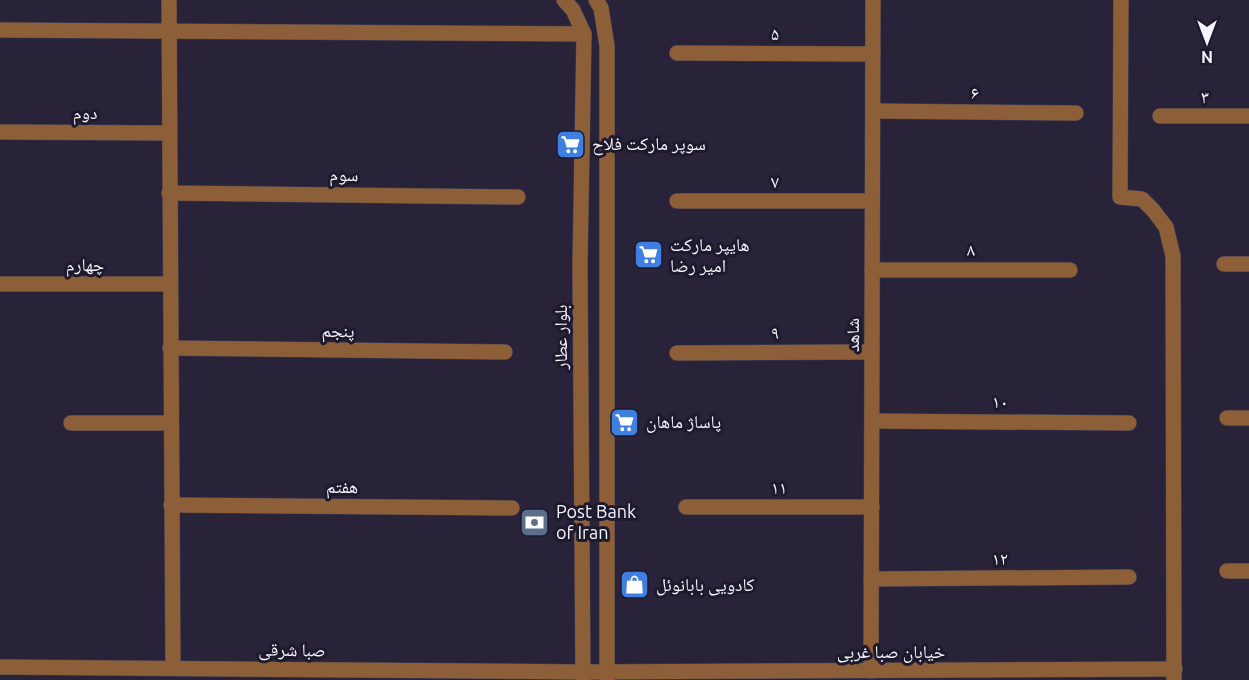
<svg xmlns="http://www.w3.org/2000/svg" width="1249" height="680" font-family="Ubuntu,'Noto Naskh Arabic',sans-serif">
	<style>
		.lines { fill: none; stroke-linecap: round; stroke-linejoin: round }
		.minor-casing { stroke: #454054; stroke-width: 16 }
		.tertiary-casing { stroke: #454054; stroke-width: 16 }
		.minor { stroke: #8c5f39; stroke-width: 15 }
		.tertiary { stroke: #8c5f39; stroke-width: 15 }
		.labels { text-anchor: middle; stroke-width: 6; stroke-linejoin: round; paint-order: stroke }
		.street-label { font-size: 18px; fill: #f5f4fd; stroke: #1e1a2e }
		.poi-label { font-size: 18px; fill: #f5f4fd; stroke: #1e1a2e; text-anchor: start }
	</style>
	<rect width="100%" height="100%" fill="#282339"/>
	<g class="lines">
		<defs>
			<g id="minor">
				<polyline points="169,0 173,668"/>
				<polyline points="1121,0 1120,197 1142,199 1153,210 1166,227 1173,256 1174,680"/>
				<polyline points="0,30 584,34"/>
				<polyline points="677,53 873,54"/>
				<polyline points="873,111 1076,113"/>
				<polyline points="1160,116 1249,116"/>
				<polyline points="0,132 169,133"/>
				<polyline points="169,193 518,197"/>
				<polyline points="677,201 872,201"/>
				<polyline points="1224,264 1249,264"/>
				<polyline points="872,270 1070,270"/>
				<polyline points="0,284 170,284"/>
				<polyline points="170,348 505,352"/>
				<polyline points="677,353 872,352"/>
				<polyline points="1227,418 1249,418"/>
				<polyline points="872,421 1129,423"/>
				<polyline points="71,423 171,423"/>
				<polyline points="171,505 512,508"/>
				<polyline points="686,507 872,507"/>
				<polyline points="1227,571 1249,571"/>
				<polyline points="871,579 1129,577"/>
				<polyline points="0,667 583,672 1175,669"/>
				<polyline points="871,671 873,0"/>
			</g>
			<g id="tertiary">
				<polyline points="564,0 573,10 584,34 580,265 583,680"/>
				<polyline points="596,0 601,8 607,46 607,680"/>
			</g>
		</defs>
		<!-- minor casing -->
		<use href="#minor" class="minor-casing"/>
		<!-- tertiary casing -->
		<use href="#tertiary" class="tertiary-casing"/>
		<!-- minor -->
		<use href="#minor" class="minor"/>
		<!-- tertiary -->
		<use href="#tertiary" class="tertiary"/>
	</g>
	<!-- icons -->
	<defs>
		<symbol id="supermarket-square" viewBox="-11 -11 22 22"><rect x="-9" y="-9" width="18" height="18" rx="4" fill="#3f7fe0" stroke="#1e1a2e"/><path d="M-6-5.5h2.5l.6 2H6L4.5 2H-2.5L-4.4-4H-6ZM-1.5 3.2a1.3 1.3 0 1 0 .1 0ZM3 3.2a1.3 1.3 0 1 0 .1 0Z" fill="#fff"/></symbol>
		<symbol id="bank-square" viewBox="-11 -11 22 22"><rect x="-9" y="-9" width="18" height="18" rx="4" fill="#5c6f8a" stroke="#1e1a2e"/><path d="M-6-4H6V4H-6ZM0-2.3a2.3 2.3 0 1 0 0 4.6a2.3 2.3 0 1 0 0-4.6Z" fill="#fff"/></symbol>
		<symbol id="shop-square" viewBox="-11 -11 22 22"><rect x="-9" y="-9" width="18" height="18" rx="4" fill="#3f7fe0" stroke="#1e1a2e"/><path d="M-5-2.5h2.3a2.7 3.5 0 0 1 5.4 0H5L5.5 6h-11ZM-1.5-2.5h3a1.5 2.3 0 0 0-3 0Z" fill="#fff"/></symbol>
	</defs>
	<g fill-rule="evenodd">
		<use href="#supermarket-square" x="554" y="128" width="33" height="33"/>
		<use href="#supermarket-square" x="632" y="238" width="33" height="33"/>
		<use href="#supermarket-square" x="608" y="406" width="33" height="33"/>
		<use href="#bank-square" x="518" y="506" width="33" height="33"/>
		<use href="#shop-square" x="618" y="568" width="33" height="33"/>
	</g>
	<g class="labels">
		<!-- street labels -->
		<g class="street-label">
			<text x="775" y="40">۵</text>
			<text transform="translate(975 93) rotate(1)" y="6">۶</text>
			<text x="1205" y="103">۳</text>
			<text x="85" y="119">دوم</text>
			<text transform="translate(344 175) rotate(1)" y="6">سوم</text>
			<text x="775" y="188">۷</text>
			<text x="971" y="256">۸</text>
			<text x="85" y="271">چهارم</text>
			<text transform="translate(338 331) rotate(1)" y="6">پنجم</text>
			<text x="775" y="339">۹</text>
			<text transform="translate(853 335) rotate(-90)" y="6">شاهد</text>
			<text transform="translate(561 337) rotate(-90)" y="6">بلوار عطار</text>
			<text x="1000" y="408">۱۰</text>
			<text x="342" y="493">هفتم</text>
			<text x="779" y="494">۱۱</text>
			<text transform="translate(1000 559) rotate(-1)" y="6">۱۲</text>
			<text transform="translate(292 650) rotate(1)" y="6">صبا شرقی</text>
			<text x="891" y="658">خیابان صبا غربی</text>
		</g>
		<!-- poi labels -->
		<g class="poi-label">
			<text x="592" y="150">سوپر مارکت فلاح</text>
			<text x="670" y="251">هایپر مارکت<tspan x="670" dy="21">امیر رضا</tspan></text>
			<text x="646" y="428">پاساژ ماهان</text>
			<text x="556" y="518">Post Bank<tspan x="556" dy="21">of Iran</tspan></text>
			<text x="656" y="591">کادویی بابانوئل</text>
		</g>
	</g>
	<!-- north arrow -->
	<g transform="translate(1207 42) rotate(180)" stroke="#1e1a2e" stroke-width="4.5" paint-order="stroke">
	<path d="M0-4.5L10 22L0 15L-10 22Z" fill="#f5f4fd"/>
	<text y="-9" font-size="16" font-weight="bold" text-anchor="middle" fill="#f5f4fd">N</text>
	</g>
</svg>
